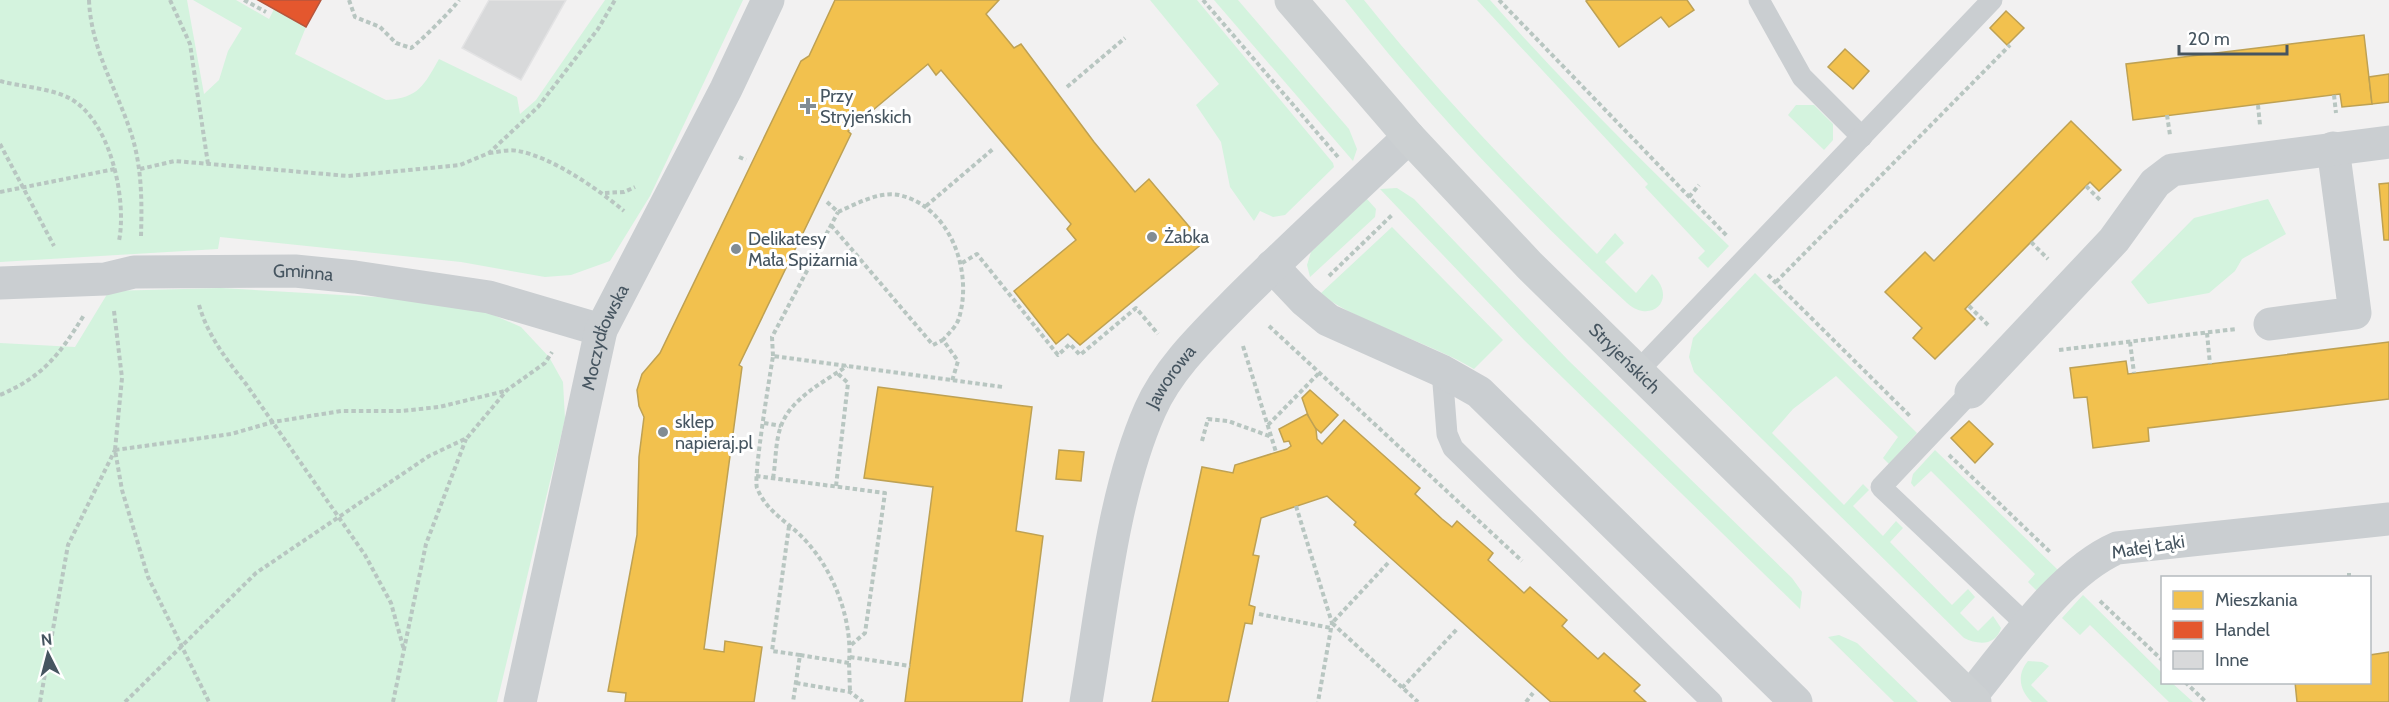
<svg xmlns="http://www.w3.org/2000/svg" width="2389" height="702" font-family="Cabin,sans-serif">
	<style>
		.green { fill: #d4f3de }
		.homes { fill: #f2c14e; stroke: #bea153; stroke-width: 1.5 }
		.shops { fill: #e4572e; stroke: #b5563d; stroke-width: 1.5 }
		.building { fill: #d8d9da; stroke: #e3e3e4; stroke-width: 1.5 }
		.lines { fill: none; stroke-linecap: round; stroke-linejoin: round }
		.path { stroke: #b8c6c1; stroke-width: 4; stroke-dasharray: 4.5 3; stroke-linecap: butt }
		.lane { stroke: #caced1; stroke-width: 21 }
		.street { stroke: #caced1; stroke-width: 33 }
		.secondary { stroke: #ccd0d2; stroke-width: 33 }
		.poi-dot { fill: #828c93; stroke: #fff; stroke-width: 2 }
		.labels { text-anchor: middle; stroke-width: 6; stroke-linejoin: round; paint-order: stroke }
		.poi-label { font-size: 18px; fill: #465560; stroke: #fff; text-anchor: start }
		.street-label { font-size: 18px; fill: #465560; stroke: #fff }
	</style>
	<rect width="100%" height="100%" fill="#f2f1f1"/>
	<!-- green -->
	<g class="green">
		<path d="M0 0H187L204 94 219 80 228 51 242 28 193 0H236L269 19 274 9 306 27 295 54 386 100C419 98 424 85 439 59L517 97 520 114 536 100 605 0H743L650 196 610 261 571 275 545 277 461 262 220 237 218 249 0 262Z"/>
		<polygon points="1150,0 1197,0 1333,163 1334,167 1285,215 1273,217 1260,211 1254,221 1230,187 1221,142 1196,105 1219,84"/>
		<polygon points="1214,0 1238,0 1349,129 1357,149 1353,161"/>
		<path d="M1345 0H1364C1436 90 1515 173 1597 254L1615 233 1624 243 1605 262 1636 293 1652 274C1679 299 1651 325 1627 303 1526 210 1430 108 1345 0Z"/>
		<path d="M1477 0H1490C1566 86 1647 166 1729 246L1708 268 1698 258 1705 251 1645 187 1648 184Z"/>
		<polygon points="1796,105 1814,105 1833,124 1833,140 1824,150 1788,115"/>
		<polygon points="1397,188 1414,199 1568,360 1792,578 1802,592 1800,609 1524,340 1380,189"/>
		<polygon points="1366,198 1376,209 1375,217 1310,277 1307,265 1311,252"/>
		<polygon points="2268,199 2286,234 2242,259 2235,271 2209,293 2148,304 2131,282 2194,218"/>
		<path d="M1392 227 1503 340 1474 369C1425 340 1367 327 1320 294Z"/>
		<path d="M1755 273 1917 433 1889 464 1883 458 1898 437 1836 376 1793 409 1772 433 1844 505 1863 484 1869 490 1853 506 1883 536 1896 521 1903 528 1890 542 1952 605 1968 589 1975 597 1960 613 1978 631 1993 616 2001 628C1996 646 1978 645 1964 638L1694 372 1689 357 1693 338Z"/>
		<polygon points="221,288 411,299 482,310 521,327 549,357 563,382 565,419 497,702 0,702 0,343 75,347 109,291"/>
		<polygon points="1935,450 2058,570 2038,592 2028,582 2035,574 1931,471 1914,487 1911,483 1913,474"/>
		<polygon points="2083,595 2162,673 2162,682 2172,683 2193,702 2169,702 2090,625 2080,635 2062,618"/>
		<polygon points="1839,635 1857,643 1918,702 1894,702 1828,637"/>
		<path d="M2028 661 2042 662 2049 666 2031 685 2048 702H2032C2020 691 2016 675 2028 661Z"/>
	</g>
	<!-- homes -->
	<g class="homes">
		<polygon points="835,0 999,0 986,14 1014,48 1021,44 1094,142 1135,192 1149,179 1203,243 1080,345 1068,334 1056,344 1014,291 1076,240 1067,229 1071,224 941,70 936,75 928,64 848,131 851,134 739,365 742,367 704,649 724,652 725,641 762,647 754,702 625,702 626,693 608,691 637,535 639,457 644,417 639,406 637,390 642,374 660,353 801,61 809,56"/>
		<polygon points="1588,0 1687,0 1694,10 1669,27 1661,17 1619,47 1586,1"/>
		<polygon points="2006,11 2024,28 2007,45 1990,28"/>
		<polygon points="2364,35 2372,104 2342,107 2340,94 2133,120 2126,64"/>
		<polygon points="1845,49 1869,71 1853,89 1828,67"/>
		<polygon points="2389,74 2389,102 2372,104 2369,77"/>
		<polygon points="2071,121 2121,170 2099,191 2090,182 2086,186 1965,309 1975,319 1935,359 1913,338 1922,328 1885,292 1925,252 1934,261"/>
		<polygon points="2389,183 2389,240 2384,240 2379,184"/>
		<polygon points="2389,342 2389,399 2148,428 2149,441 2093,448 2087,397 2074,398 2070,368 2126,361 2128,374"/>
		<polygon points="878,387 1032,407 1016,531 1043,536 1022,702 905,702 933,487 864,478"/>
		<polygon points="1310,390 1338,415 1321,433 1311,424 1302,398"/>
		<polygon points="1307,414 1316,429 1317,439 1322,444 1344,420 1420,488 1415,494 1442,519 1452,527 1457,521 1493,553 1488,560 1524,593 1530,587 1567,620 1562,626 1588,650 1598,659 1604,653 1640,685 1634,691 1646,702 1551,702 1354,525 1356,522 1327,496 1261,518 1253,555 1259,556 1249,605 1255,607 1252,624 1245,623 1228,702 1152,702 1202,467 1233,473 1235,465 1287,449 1291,446 1289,441 1284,442 1279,429"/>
		<polygon points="1969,421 1993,444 1975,463 1951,438"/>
		<polygon points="1059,450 1084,452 1081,481 1056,479"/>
		<polygon points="2389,652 2389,702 2297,702 2295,682 2370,682 2370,655"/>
	</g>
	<!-- shops -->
	<polygon class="shops" points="258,0 321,0 306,27"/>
	<!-- building -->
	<polygon class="building" points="489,0 566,0 521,80 462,48"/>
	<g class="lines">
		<!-- path -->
		<g class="path">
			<path d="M89 0C91 50 117 89 132 136 142 169 142 202 141 236"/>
			<polyline points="170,0 190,44 208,164"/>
			<polyline points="244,0 266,12"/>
			<path d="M349 0 355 17 380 27 396 43 411 48C419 43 455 7 459 0"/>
			<polyline points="1203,0 1338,157"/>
			<polyline points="1499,0 1728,237"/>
			<path d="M0 81C22 87 51 88 71 99 111 122 127 200 119 241"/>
			<polyline points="1067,87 1125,38"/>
			<polyline points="2334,95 2336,113"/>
			<polyline points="2258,105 2260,125"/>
			<polyline points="2167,115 2170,135"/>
			<polyline points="0,144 54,246"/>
			<path d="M489 153C498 152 509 149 518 151 552 157 598 189 624 211"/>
			<polyline points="739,157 746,160"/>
			<polyline points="140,169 175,161 348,176 460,165 489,153 538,107 598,29 615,0"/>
			<polyline points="2086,186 2100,200"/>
			<polyline points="0,192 115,169"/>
			<polyline points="605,193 624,192 635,187"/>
			<polyline points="1689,197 1699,185"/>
			<path d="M827 202 838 212C856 204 879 191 899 195 951 207 973 272 959 318 957 326 948 334 943 340L958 361 952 381"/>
			<polyline points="926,206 993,149"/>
			<polyline points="831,225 933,345 943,340"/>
			<polyline points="2031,242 2048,259"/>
			<polyline points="962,263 977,254 1058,355 1070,344 1080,355 1136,308 1158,334"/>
			<polyline points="1768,275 1910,416"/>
			<polyline points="1329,276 1393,214"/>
			<polyline points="1776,282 2010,45"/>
			<path d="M199 305C208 336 226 359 246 384L365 555 391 603 404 650"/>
			<polyline points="1969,306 1988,325"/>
			<polyline points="114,311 122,378 115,450 122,490 148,577 209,702"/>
			<polyline points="1269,326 1522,561"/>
			<polyline points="2207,333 2210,364"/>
			<polyline points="2130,342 2134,373"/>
			<polyline points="1243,346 1276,452"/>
			<polyline points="2059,350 2236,329"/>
			<polyline points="773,356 772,337 838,212"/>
			<path d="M0 395C44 376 60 354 84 315"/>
			<polyline points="764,423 781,426"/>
			<polyline points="1268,425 1319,373"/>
			<polyline points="1202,441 1208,419 1228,421 1272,437"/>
			<polyline points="115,450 231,434 273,422 341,411 401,411 439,407 505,391"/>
			<polyline points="1949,455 2050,552"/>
			<polyline points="756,476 885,493 865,633 851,645"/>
			<path d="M773 478C776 462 775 442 781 426 791 398 824 382 847 366"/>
			<polyline points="836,486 848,383 837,373"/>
			<polyline points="1296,506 1332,623 1318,702"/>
			<polyline points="789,526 772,651 800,655 793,702"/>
			<polyline points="1388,563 1332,623 1418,702"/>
			<polyline points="2349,573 2349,578"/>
			<polyline points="2100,601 2162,660"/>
			<polyline points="1259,614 1331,628"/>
			<path d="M800 655 849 663C853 618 832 565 799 534 783 519 766 510 757 488 753 477 770 375 773 356L1003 387"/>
			<polyline points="850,657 910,666"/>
			<polyline points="849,663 850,692"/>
			<polyline points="2185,682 2206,702"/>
			<polyline points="796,683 850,692 863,702"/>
			<polyline points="1402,688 1458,628"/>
			<polyline points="40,702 68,545 115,450"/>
			<polyline points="125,702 256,573 429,456 467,438 507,390 545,363 552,352"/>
			<polyline points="393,702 426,544 466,439"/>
			<polyline points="1526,702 1533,693"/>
		</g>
		<!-- lane -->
		<g class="lane">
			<polyline points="1759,0 1802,77 1862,137"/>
			<polyline points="1442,371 1447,434 1453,448 1712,702"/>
			<polyline points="1637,372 1992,0"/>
			<polyline points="1971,392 1881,487 2029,627"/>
		</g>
		<!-- street -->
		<g class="street">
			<polyline points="1272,266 1304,300 1328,320 1442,371 1479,392 1796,702"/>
			<path id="s1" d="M0 283 105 279 134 272 295 271 355 277 489 297 601 330"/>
			<polyline points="2270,324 2355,313 2333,148"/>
			<polyline points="1971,392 2114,240 2155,183 2172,170 2389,142"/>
			<path d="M1970 697C2010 649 2060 573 2117 548L2389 519"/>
			<path id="s2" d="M520 702 601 330 726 89 768 0"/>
			<path id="s3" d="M1086 702C1102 609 1112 496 1150 410 1169 367 1206 333 1238 300 1294 244 1352 191 1409 137"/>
		</g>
		<!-- secondary -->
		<path class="secondary" id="s4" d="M1291 0 1409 137 1529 265 1975 702"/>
	</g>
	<!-- markers -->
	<g class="poi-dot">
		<path d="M805 97h6v6h6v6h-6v6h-6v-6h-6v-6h6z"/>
		<circle cx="1152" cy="237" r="6"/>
		<circle cx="736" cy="249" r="6"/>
		<circle cx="663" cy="432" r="6"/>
	</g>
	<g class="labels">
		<!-- poi labels -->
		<g class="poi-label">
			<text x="820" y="102">Przy<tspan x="820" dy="21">Stryjeńskich</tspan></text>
			<text x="1164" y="243">Żabka</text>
			<text x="748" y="245">Delikatesy<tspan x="748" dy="21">Mała Spiżarnia</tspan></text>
			<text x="675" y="428">sklep<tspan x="675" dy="21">napieraj.pl</tspan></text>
		</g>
		<!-- street labels -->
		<g class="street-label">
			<text dy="6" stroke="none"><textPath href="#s1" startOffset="304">Gminna</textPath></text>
			<text dy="6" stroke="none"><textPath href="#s2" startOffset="375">Moczydłowska</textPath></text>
			<text dy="6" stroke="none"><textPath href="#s4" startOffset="490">Stryjeńskich</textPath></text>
			<text dy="6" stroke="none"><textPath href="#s3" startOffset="339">Jaworowa</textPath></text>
			<text transform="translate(2148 547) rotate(-9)" y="6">Małej Łąki</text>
		</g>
	</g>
	<!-- legend -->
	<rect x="2161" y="576" width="210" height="108" fill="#ffffff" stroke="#b5bbbf" stroke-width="1.5"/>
	<rect x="2173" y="591" width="30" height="18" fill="#f2c14e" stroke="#b5bbbf" stroke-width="1.5"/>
	<text x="2215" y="606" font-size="18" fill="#465560">Mieszkania</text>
	<rect x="2173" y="621" width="30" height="18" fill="#e4572e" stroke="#b5bbbf" stroke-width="1.5"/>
	<text x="2215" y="636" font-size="18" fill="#465560">Handel</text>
	<rect x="2173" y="651" width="30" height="18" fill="#d8d9da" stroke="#b5bbbf" stroke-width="1.5"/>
	<text x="2215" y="666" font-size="18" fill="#465560">Inne</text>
	<!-- north arrow -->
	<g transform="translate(48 654) rotate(354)" stroke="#ffffff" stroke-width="4.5" paint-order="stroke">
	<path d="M0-4.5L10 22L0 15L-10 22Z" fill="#465560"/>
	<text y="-9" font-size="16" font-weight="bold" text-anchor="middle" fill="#465560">N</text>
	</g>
	<!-- scale -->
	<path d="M2179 45v9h108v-9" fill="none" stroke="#465560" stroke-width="3"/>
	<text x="2188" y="45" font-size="18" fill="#465560" stroke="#ffffff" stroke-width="4.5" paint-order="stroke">20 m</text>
</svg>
